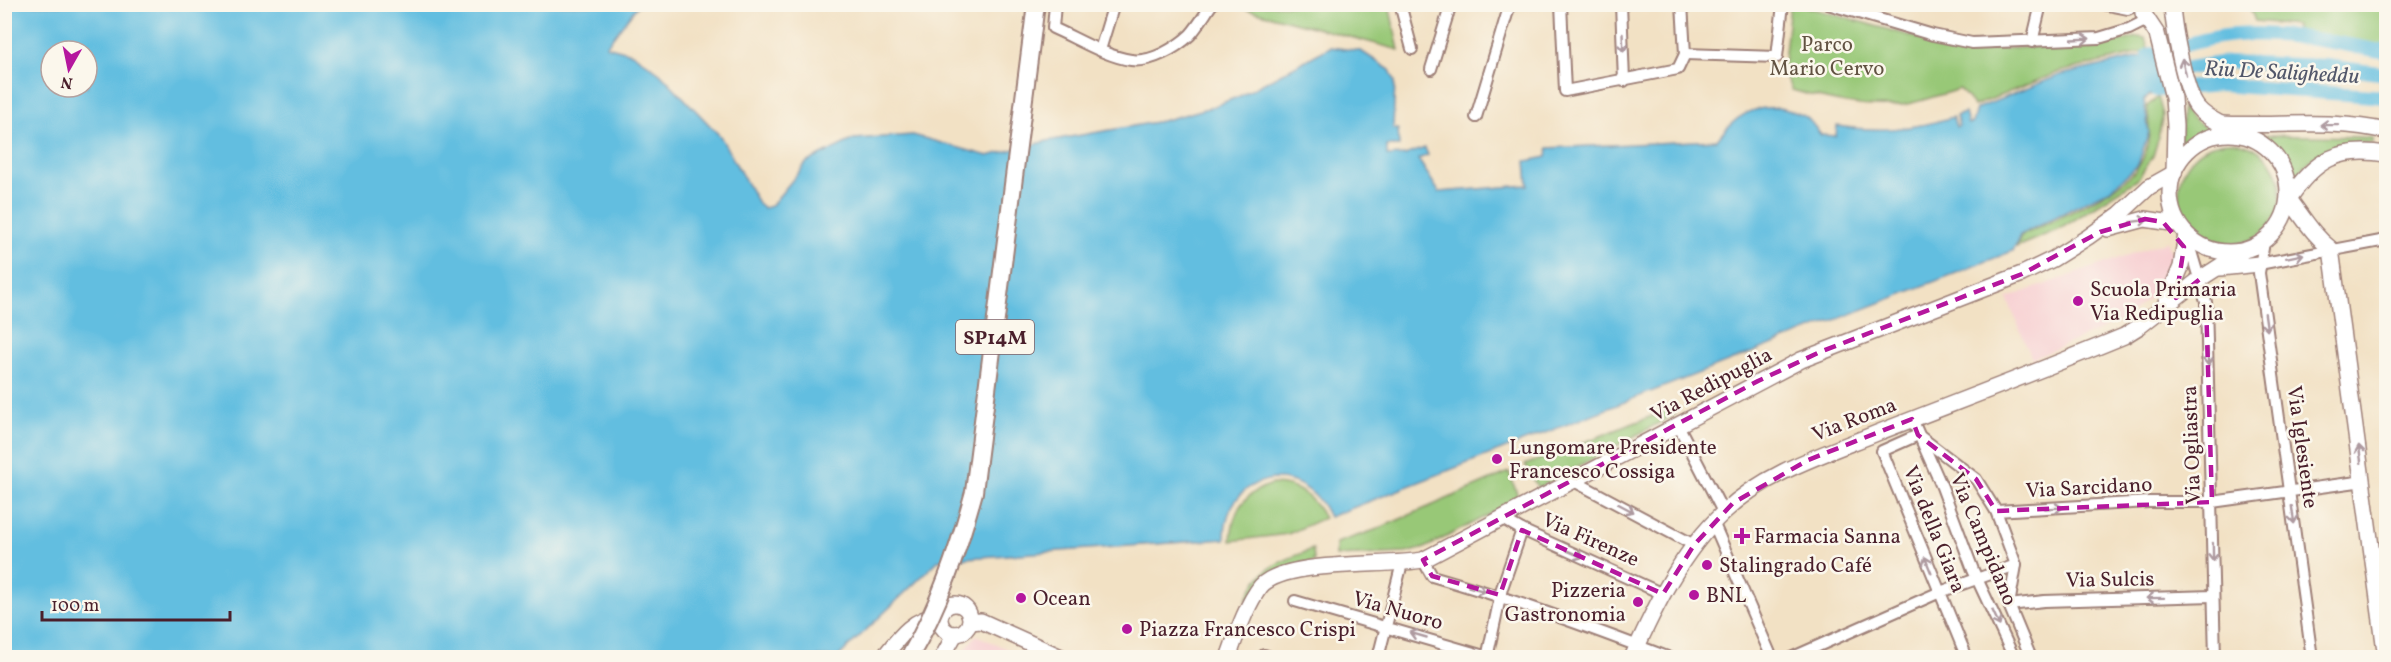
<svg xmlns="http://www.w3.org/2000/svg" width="2391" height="662" font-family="Vollkorn,serif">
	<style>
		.built { fill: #f7cfd2 }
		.green { fill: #98c877; stroke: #717451; stroke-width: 1.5 }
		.water { fill: #62bee0; stroke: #566e86; stroke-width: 1.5; fill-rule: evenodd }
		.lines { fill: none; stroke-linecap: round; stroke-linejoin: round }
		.stream { stroke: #62bee0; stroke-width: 4 }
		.canal { stroke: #62bee0; stroke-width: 14 }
		.street-casing { stroke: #9e8078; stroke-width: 14 }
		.secondary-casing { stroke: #9e8078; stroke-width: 18 }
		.street { stroke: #fff; stroke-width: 10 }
		.secondary { stroke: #fff; stroke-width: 15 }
		.primary-bridge-casing { stroke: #9e8078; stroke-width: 20; stroke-linecap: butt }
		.primary-bridge { stroke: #fff; stroke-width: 16 }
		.oneway { stroke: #ae9aa0 }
		.marked { fill: none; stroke: #b5179e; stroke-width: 4.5; stroke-dasharray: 12 8; stroke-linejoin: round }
		.poi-dot { fill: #b5179e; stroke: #fbf7ec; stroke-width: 2 }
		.labels { text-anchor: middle; stroke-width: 5; stroke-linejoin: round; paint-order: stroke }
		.shield { fill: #fbf7ec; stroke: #7f6065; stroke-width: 1.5 }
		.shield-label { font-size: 20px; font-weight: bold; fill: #4a1f2b }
		.park-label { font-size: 21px; fill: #615242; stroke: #fbf7ec }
		.poi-label { font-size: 21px; fill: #4a1f2b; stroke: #fbf7ec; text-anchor: start }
		.street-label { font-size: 21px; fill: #4a1f2b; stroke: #fbf7ec }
		.water-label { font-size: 22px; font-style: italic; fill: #52576a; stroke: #fbf7ec }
	</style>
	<rect width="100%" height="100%" fill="#fbf7ec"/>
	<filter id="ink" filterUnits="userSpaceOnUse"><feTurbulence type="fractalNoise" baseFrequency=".0167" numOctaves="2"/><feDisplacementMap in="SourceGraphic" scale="12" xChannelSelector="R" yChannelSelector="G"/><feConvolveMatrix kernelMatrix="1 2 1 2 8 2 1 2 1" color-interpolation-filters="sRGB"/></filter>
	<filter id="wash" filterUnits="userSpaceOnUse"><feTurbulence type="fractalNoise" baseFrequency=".008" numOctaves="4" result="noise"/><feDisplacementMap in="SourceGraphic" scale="24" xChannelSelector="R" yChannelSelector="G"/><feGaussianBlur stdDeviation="1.35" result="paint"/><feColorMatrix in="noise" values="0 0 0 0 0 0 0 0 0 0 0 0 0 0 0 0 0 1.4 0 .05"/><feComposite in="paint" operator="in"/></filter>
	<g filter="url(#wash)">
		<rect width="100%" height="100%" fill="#f2e1c4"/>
		<!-- built -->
		<g class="built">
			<polygon points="2167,241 2175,261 2169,275 2159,290 2124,319 2127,325 2125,327 2121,321 2032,359 2007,298"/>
			<polygon points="976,635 1025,657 960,657"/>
		</g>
		<!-- green -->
		<g class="green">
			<polygon points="1230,5 1389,5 1399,50"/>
			<path d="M1790 5H1800L1965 51 2094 43 2110 44 2137 37 2145 38 2149 51 2059 72 1974 106 1960 89C1941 94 1921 102 1902 105 1866 110 1826 100 1792 90L1783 72Z"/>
			<polygon points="2249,5 2386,5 2386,47 2296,31 2296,25 2255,21"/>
			<path d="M2158 97 2163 115 2157 143 2153 156 2137 180 2060 229 2016 247 2021 236C2049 222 2126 190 2140 164 2151 145 2150 126 2147 106Z"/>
			<polygon points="2182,107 2189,115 2208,130 2189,138 2178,150 2182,128"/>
			<path d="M2260 135 2361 137 2373 138 2372 143C2336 141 2311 150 2293 183 2287 162 2278 147 2260 135Z"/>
			<circle cx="2230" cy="193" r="51"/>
			<polygon points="1671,403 1676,414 1538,488 1525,465 1660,413"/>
			<polygon points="1509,472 1519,499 1425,548 1406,553 1336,556 1336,543 1375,530"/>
			<path d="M1273 484C1299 485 1312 496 1324 518L1288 534 1231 541C1232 511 1244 492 1273 484Z"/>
			<path d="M1313 549 1314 561 1246 600C1262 564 1278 563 1313 549Z"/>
		</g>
		<!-- water -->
		<path class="water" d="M4 5H638L606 46 632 53 660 73 720 136 758 203 764 208 771 206 807 162 854 139 913 135 988 156 1047 141 1162 121 1212 107 1240 96 1330 47 1361 51 1390 70 1395 81 1393 129H1398L1399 146H1387V156L1405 155 1425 148 1428 155 1418 159 1439 192 1528 185 1526 161 1547 157 1548 148 1717 140C1734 117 1754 103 1784 109 1791 111 1800 113 1806 117 1812 122 1816 129 1821 135L1836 136 1837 126C1880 132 1911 130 1953 117L1956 127 1959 126 1956 116 1965 113 1968 124 1972 123 1976 109 2060 75 2149 55 2156 90 2144 100 2149 132 2138 165 2111 189 2020 235 2013 251 1329 517C1301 455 1223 474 1225 539L939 560 838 657 5 658ZM51 51H87V87H51Z"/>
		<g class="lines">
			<!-- stream -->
			<polyline class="stream" points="2384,73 2386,76"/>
			<!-- canal -->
			<g class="canal">
				<path d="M2386 52C2337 43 2285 31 2235 35 2206 37 2177 48 2149 55L2156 90 2220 85 2386 97"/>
				<polyline points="2156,73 2227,62 2327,66 2386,74"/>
			</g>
		</g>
	</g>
	<g filter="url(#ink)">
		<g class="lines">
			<defs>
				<g id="street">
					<path d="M1055 4 1053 28C1076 38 1107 57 1131 60 1151 63 1176 48 1190 35 1198 26 1205 14 1212 4"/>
					<polyline points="1400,4 1412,49"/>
					<polyline points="1561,4 1565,91 1678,69 1685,54 1682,4"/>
					<polyline points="1621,4 1624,81"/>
					<polyline points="1828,4 1933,35 1972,43 2099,38 2129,29 2149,19"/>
					<polyline points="2103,4 2128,9 2139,4"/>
					<polyline points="2032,42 2041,4"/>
					<polyline points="1100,50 1114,4"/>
					<polyline points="1685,54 1777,57 1783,4"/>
					<polyline points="1431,69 1451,4"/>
					<polyline points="1476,117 1510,4"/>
					<polyline points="2187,238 2206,302 2215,658"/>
					<polyline points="2264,242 2259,273 2312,658"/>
					<polyline points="2259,264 2386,240"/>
					<polyline points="1912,419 1942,487 1973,570 2014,658"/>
					<polyline points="1678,425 1723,512"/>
					<polyline points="1574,481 1694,545"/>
					<polyline points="1996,511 2149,502 2212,502 2364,481"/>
					<polyline points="1503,519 1522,530 1663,594"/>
					<polyline points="1713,522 1772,658"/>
					<path d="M1423 560 1432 576C1513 599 1591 628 1670 658"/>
					<polyline points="1295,601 1491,658"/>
					<polyline points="2009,605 2044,601 2213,596"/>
					<polyline points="1264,655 1273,658"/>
					<polyline points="1378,658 1402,563"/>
					<polyline points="1487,658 1502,588 1522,530"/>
					<polyline points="1791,658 1940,592 2016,565"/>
					<polyline points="1967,658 1882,451 1918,435 1976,479 1996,511 2016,565 2009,605 2031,658"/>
				</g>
				<g id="secondary">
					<polyline points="2142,4 2143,13 2157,34 2173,98 2175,126 2174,173"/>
					<path d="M2172 4C2173 25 2185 94 2198 108 2206 118 2219 122 2229 129"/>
					<path d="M2221 124C2275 127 2333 118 2386 131"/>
					<circle cx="2229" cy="193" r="59"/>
					<path d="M2289 199C2303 217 2313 235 2331 249L2386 658"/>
					<path d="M2289 199C2314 160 2339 146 2386 154"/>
					<polyline points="2108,229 2145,219 2178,224"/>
					<polyline points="2220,268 2259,264"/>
					<polyline points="2165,305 2181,267 2186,234"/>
					<circle cx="955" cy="619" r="15"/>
					<polyline points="970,622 981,621 1063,658"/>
					<path d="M883 658C898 639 912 618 938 616"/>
					<polyline points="942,658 955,634"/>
					<path d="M1228 658C1236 636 1247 603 1261 586 1285 559 1385 567 1423 560L1801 360 2022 274 2053 259 2088 237 2120 214 2149 187 2174 173"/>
					<path d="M1632 658C1655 606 1682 551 1724 512 1766 472 1825 454 1877 433 1959 401 2042 370 2124 336L2140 326 2200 279 2242 252"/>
				</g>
			</defs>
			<!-- street casing -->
			<use href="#street" class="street-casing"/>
			<!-- secondary casing -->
			<use href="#secondary" class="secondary-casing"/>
			<!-- street -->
			<use href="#street" class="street"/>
			<!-- secondary -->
			<use href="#secondary" class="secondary"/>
			<defs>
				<path id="primary-bridge" d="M909 658C940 605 958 550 974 492L1036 4"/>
			</defs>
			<!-- primary-bridge casing -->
			<use href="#primary-bridge" class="primary-bridge-casing"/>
			<!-- primary-bridge -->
			<use href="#primary-bridge" class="primary-bridge"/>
		</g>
		<!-- one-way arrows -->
		<defs><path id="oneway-shaft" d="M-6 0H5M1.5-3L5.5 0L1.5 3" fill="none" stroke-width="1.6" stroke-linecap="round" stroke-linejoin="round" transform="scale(1.5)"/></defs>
		<g class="oneway">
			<use href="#oneway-shaft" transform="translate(2081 39) rotate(-3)"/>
			<use href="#oneway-shaft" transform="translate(1623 43) rotate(87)"/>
			<use href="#oneway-shaft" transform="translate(2184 67) rotate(-103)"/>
			<use href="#oneway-shaft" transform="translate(2329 125) rotate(-179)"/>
			<use href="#oneway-shaft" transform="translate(2139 221) rotate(-7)"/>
			<use href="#oneway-shaft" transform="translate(2295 256) rotate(-12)"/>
			<use href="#oneway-shaft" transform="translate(2266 322) rotate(82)"/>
			<use href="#oneway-shaft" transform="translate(2208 357) rotate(88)"/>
			<use href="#oneway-shaft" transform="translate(2360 454) rotate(-98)"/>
			<use href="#oneway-shaft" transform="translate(1626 508) rotate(28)"/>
			<use href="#oneway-shaft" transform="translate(2054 508) rotate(-3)"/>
			<use href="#oneway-shaft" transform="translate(2293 515) rotate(82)"/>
			<use href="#oneway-shaft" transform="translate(2213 552) rotate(89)"/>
			<use href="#oneway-shaft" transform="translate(1575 554) rotate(24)"/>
			<use href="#oneway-shaft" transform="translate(1928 565) rotate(-112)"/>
			<use href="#oneway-shaft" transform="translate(1477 589) rotate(16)"/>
			<use href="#oneway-shaft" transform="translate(2155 598) rotate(179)"/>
			<use href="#oneway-shaft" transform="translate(1996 618) rotate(65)"/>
			<use href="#oneway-shaft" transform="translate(1418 635) rotate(-164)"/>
		</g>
	</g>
	<!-- marked area -->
	<path class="marked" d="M2145 219 2163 222 2184 247 2176 298 2200 279 2206 302 2212 502 1996 511 1976 479 1918 435 1912 419 1808 460 1733 503 1694 545 1663 594 1522 530 1500 595 1432 576 1423 560 1758 381 1820 352 2022 274 2100 232Z"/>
	<!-- markers -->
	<g class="poi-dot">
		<circle cx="2078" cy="301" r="6"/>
		<circle cx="1497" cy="459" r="6"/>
		<path d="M1739 527h6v6h6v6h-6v6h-6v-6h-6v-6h6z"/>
		<circle cx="1707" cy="565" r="6"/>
		<circle cx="1694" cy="595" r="6"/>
		<circle cx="1021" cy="598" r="6"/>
		<circle cx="1638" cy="602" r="6"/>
		<circle cx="1127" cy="629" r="6"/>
	</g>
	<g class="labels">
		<!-- shield labels -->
		<rect class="shield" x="956" y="320" width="78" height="34" rx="4.5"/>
		<g class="shield-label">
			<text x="995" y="344">SP14M</text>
		</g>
		<!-- park labels -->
		<g class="park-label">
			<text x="1827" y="51">Parco<tspan x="1827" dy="24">Mario Cervo</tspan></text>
		</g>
		<!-- poi labels -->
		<g class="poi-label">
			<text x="2090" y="296">Scuola Primaria<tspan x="2090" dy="24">Via Redipuglia</tspan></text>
			<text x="1509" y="454">Lungomare Presidente<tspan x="1509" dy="24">Francesco Cossiga</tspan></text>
			<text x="1754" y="543">Farmacia Sanna</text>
			<text x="1719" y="572">Stalingrado Café</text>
			<text x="1626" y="597" text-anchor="end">Pizzeria<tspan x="1626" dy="24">Gastronomia</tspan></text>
			<text x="1706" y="602">BNL</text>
			<text x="1033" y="605">Ocean</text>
			<text x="1139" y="636">Piazza Francesco Crispi</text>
		</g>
		<!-- street labels -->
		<g class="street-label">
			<text transform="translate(1711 384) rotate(-28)" y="7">Via Redipuglia</text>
			<text transform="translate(1854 419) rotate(-21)" y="7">Via Roma</text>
			<text transform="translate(2191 445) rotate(-92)" y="7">Via Ogliastra</text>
			<text transform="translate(2303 447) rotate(82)" y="7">Via Iglesiente</text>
			<text transform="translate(2089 487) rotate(-3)" y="7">Via Sarcidano</text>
			<text transform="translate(1935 529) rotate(68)" y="7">Via della Giara</text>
			<text transform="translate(1591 539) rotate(24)" y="7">Via Firenze</text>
			<text transform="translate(1984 539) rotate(67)" y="7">Via Campidano</text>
			<text transform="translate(2110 579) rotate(-1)" y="7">Via Sulcis</text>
			<text transform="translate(1398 610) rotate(16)" y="7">Via Nuoro</text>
		</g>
		<!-- water labels -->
		<g class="water-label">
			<text transform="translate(2282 71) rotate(3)" y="8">Riu De Saligheddu</text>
		</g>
	</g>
	<!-- margin -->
	<rect width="2391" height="662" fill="none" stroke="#fbf7ec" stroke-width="24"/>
	<!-- north arrow -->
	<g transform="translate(69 69) rotate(189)"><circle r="28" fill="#fbf7ec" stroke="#b4a19f" stroke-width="1.5"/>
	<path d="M0-4.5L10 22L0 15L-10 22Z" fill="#b5179e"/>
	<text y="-9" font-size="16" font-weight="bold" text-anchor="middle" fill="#4a1f2b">N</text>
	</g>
	<!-- scale -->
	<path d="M42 611v9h188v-9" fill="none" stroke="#4a1f2b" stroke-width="3"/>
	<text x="51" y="611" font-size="18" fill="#4a1f2b" stroke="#fbf7ec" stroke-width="4.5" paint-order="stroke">100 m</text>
</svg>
